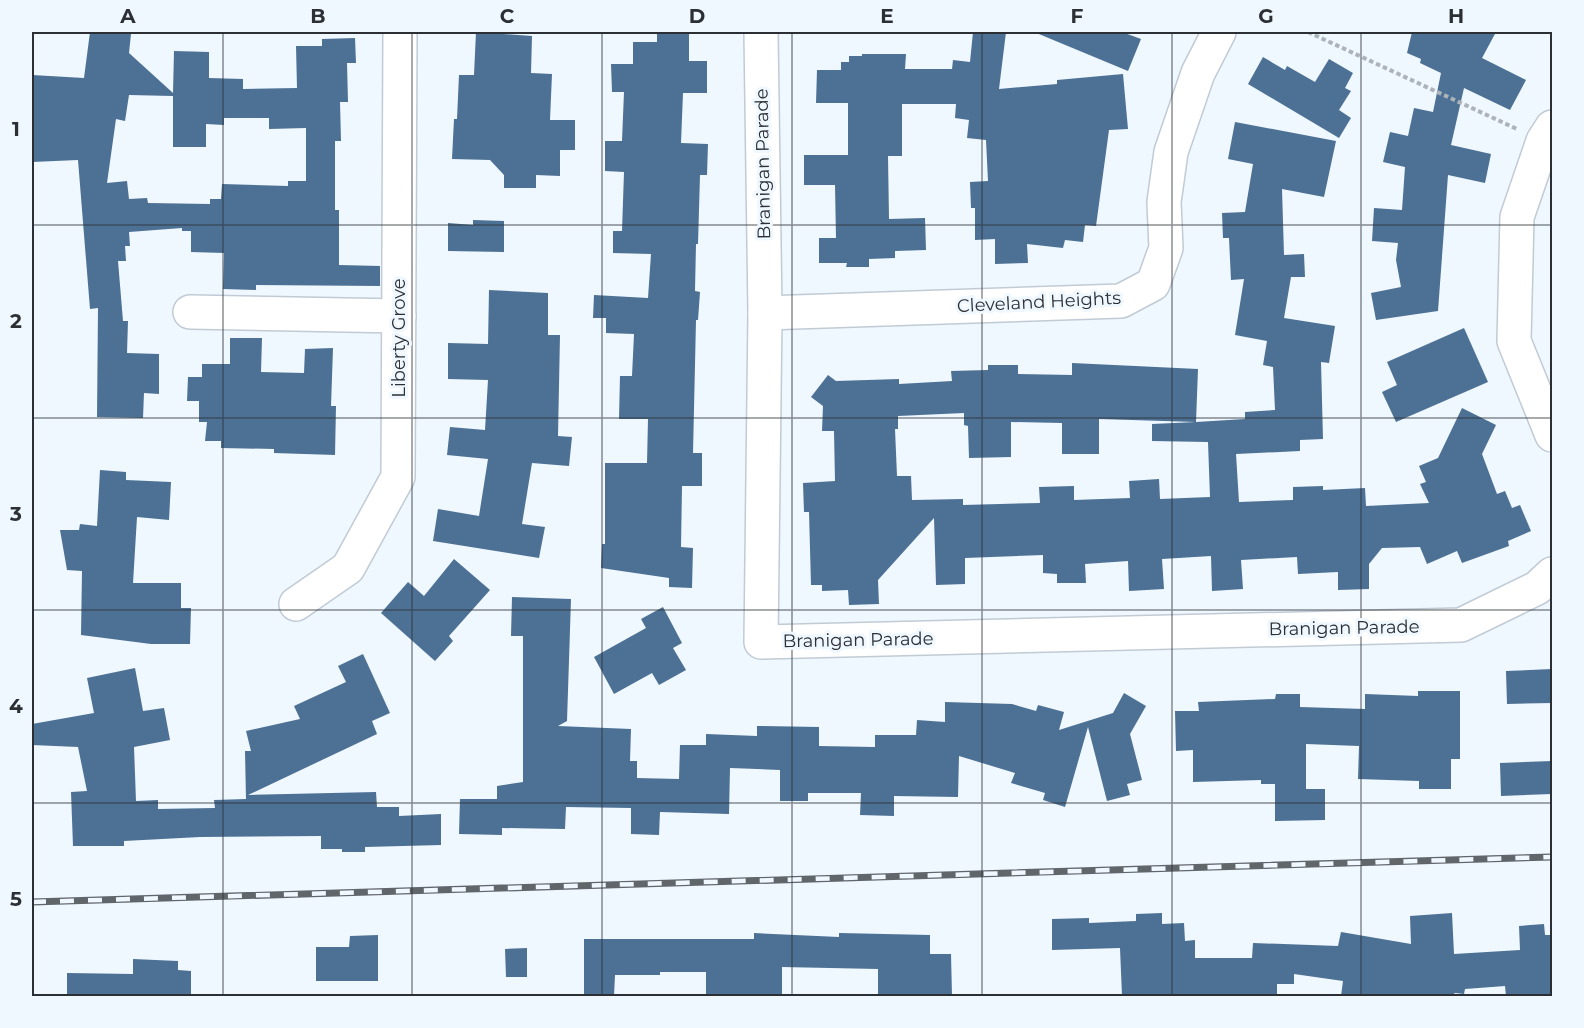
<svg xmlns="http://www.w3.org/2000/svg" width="1584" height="1028" font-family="Montserrat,sans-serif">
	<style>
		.building { fill: #4d7194; fill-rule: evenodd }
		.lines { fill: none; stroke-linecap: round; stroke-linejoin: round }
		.minor-casing { stroke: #c1cbd5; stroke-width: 36 }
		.path { stroke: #adb3ba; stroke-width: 4; stroke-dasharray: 4.5 3; stroke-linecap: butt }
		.minor { stroke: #fff; stroke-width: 33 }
		.rail-casing { stroke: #61666b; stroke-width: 7 }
		.rail { stroke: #eff7ff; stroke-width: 4.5; stroke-dasharray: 14; stroke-linecap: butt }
		.grid { fill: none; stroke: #2c3034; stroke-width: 1.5; stroke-opacity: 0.55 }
		.labels { text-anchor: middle; stroke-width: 6; stroke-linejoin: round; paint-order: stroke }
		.street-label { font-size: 18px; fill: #2c3034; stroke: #eff7ff }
		.neatline { fill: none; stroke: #2c3034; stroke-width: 2 }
		.grid-label { font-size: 20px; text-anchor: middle; font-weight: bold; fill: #2c3034 }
	</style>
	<rect width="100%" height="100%" fill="#eff7ff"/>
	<!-- building -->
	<g class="building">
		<path d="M90 32 131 34 129 53 173 93 174 51 209 52V78L243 79V89L297 88 296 46H322V39L355 38 356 63H347L348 102H340L341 141H335V210H339V265L380 266V286L256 285V290L223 289 224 253 191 252V231H182V228L129 232 130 246H125L126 261H118L123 321H128L127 353 159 354V394L144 393 143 418 97 417 98 308 90 309 78 160 32 162V75L84 78ZM129 95 173 96V147H206V124L224 125V118H269V129L306 128V181H288V186L222 184 221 199H210V204L148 203 147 198 129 199 127 181 107 183 116 119 125 121Z"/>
		<polygon points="476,32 532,36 531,73 552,74 550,120 575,120 575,150 560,150 560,176 536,175 536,188 504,188 504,175 490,160 452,159 454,119 457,119 459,75 474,75"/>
		<polygon points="657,32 689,32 689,61 707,61 707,93 683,93 681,143 708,144 707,175 700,175 698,244 696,244 695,291 700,292 698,320 696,320 693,453 702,453 702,486 682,486 681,547 693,548 692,588 669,587 669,578 601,568 602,544 605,544 605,463 647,463 648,419 619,419 620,376 632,376 634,334 606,333 606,318 593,318 594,295 648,298 651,254 613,253 613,231 622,231 624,172 605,171 605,141 622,141 624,92 612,92 611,64 633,64 633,42 657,42"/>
		<polygon points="973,32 1006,32 999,89 1057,84 1057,80 1123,74 1128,129 1109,130 1096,226 1085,225 1083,242 1065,240 1063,248 1027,244 1028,263 995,264 995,239 975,240 975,208 971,208 970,182 988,181 986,140 967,138 969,120 955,118 956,104 902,104 902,156 888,156 889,219 925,218 926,250 895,251 895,258 869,259 869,267 846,267 847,263 819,263 819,238 836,238 835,185 804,185 804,155 848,155 848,103 816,103 817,70 841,70 841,62 849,62 849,56 862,56 862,54 906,54 905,69 952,69 953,60 970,62"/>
		<polygon points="1034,32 1122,32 1141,39 1128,71"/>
		<polygon points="1412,32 1496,32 1482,58 1526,80 1510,110 1464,88 1451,145 1491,154 1485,183 1448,175 1438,311 1376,320 1371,293 1401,287 1396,260 1398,243 1372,241 1374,208 1402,210 1405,167 1383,162 1390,132 1408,136 1414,108 1433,112 1441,73 1420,63 1421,59 1407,53"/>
		<polygon points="1263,57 1285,70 1287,66 1315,82 1329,59 1353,73 1345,88 1351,91 1339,110 1351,118 1339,138 1248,84"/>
		<path d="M1235 122 1336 141 1324 197 1282 189 1284 255 1304 254 1305 277H1291L1284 318 1335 326 1329 363 1321 362 1323 439 1300 440V451L1236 454 1239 502 1293 500V487L1323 486V490L1365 488 1366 506 1429 503 1420 484 1426 482 1419 466 1438 458 1462 408 1496 425 1482 454 1497 494 1505 491 1512 508 1520 505 1531 531 1508 541 1509 546 1462 563 1457 551 1427 564 1420 547 1382 548 1369 564V589L1338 590V572L1298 574 1297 557 1241 560 1243 589 1212 591 1211 556 1162 559 1164 589 1129 591 1128 561 1085 564 1086 583H1057V574L1043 573V555L965 558V584L936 585 934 518 878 580 879 604 849 605 848 590 822 591V585H811L809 512H804L803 483 835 481 834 431H822L823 406 811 397 828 375 836 381 899 379V384L952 381 951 371 988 370V365H1018V374L1072 375V363L1198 369 1196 422 1245 419V412L1275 410 1273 367 1263 365 1267 341 1235 335 1244 279 1231 280 1229 238H1223L1222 213 1245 212 1253 164 1228 159ZM964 413V425L968 426 969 458 1011 457V422L1062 423V454H1099V419L1196 422 1152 424V441L1208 442 1210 497 1160 499 1159 479 1129 481 1130 498 1074 500V486L1039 487 1040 503 963 505V499L912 500 911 476H897L895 429H898V416Z"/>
		<polygon points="473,220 504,221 504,252 448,251 448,223 473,225"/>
		<polygon points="489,290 548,293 548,335 560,335 558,436 572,437 569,466 532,463 522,524 545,527 539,558 433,541 438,509 479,516 488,459 447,455 450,427 485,430 488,380 448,379 448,343 488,344"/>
		<polygon points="1464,328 1488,382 1396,422 1382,392 1397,385 1387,362"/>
		<polygon points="230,338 262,338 261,372 304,373 305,349 333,348 331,406 336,406 335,455 274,453 274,449 221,448 221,441 205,441 207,422 199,422 199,401 187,401 188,377 202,377 202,364 230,364"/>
		<polygon points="100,470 126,472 126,480 171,482 169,520 137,517 133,583 181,583 181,608 191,608 190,644 151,644 81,635 82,571 67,570 60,530 79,530 80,524 97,526"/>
		<polygon points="454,559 490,590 449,636 453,641 435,661 381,613 408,582 424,596"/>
		<polygon points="512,597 571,599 567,721 558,726 631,729 630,761 637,761 637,778 679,779 680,745 706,745 706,734 757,736 757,726 819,727 819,746 875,747 875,735 916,735 917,720 945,722 945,702 1012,704 1036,711 1038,705 1064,712 1059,730 1113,713 1124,693 1146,706 1130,734 1142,780 1127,784 1130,795 1107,801 1088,727 1065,807 1043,800 1045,793 1011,783 1015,773 959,756 958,797 894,796 894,816 860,815 861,793 808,793 808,801 780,801 780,770 730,768 729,814 660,812 659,835 631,834 631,808 566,807 565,829 502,828 502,835 459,834 460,799 497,799 497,786 523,782 523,636 511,636"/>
		<polygon points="663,607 682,643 673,648 686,670 659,685 652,673 614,694 594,657 646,628 641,619"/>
		<polygon points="363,654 390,713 372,721 377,734 248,795 376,792 377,807 399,807 399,816 441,814 441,845 365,847 365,852 342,852 342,849 321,849 321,836 200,837 124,841 124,846 73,846 71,792 87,791 78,747 32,745 32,724 94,713 87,678 135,668 143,711 164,708 170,740 134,747 136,801 158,800 158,809 215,808 214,800 246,799 245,751 251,751 246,731 300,719 294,706 346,682 338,666"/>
		<polygon points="1552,669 1552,703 1507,704 1506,671"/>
		<polygon points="1418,691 1460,691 1460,759 1451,759 1451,789 1419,789 1419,781 1358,779 1359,746 1306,744 1306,789 1325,789 1325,820 1275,821 1275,784 1261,784 1261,780 1193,782 1193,750 1176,751 1175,711 1199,711 1198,702 1275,699 1276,694 1300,694 1300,707 1365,709 1365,694 1418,696"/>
		<polygon points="1552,761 1552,794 1501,796 1500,763"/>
		<polygon points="1162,913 1162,924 1184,923 1185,941 1195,940 1195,958 1252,958 1253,943 1338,946 1341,932 1411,944 1410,916 1452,913 1454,954 1520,950 1519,926 1544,924 1545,935 1552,935 1551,996 1506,996 1505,986 1465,989 1464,994 1455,993 1451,996 1341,996 1343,981 1294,974 1294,984 1277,984 1277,994 1122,996 1120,948 1052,950 1052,919 1089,918 1089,923 1136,921 1136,914"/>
		<polygon points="754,933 839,937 839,933 930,935 930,954 951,954 952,996 878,996 878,969 782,967 782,996 706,996 706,972 660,972 660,975 615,975 614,996 584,996 584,939 754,939"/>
		<polygon points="378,935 378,981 316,981 316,947 349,947 350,936"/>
		<polygon points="527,948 527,977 506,977 505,949"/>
		<polygon points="133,959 178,961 178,970 191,971 191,996 67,996 67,973 133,974"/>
	</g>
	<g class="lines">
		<defs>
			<g id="minor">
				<polyline points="761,32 765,313 761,642 1461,625 1537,588 1552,574"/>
				<polyline points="1552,127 1543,141 1517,217 1514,341 1552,435"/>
				<polyline points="190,312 399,316"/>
				<polyline points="765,313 1121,301 1153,284 1166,248 1164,202 1171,152 1198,73 1219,32"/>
				<polyline points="296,604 348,568 398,477 400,32"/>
			</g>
		</defs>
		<!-- minor casing -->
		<use href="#minor" class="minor-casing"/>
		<!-- path -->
		<polyline class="path" points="1308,32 1517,129"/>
		<!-- minor -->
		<use href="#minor" class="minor"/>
		<defs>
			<polyline id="rail" points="32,902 1552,857"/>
		</defs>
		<!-- rail casing -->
		<use href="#rail" class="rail-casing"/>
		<!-- rail -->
		<use href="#rail" class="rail"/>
	</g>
	<!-- grid -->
	<path class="grid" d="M223 32V996M412 32V996M602 32V996M792 32V996M982 32V996M1172 32V996M1361 32V996M32 225H1552M32 418H1552M32 610H1552M32 803H1552"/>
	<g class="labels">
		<!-- street labels -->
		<g class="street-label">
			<text transform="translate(763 164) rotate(-91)" y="6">Branigan Parade</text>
			<text transform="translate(1039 302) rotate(-3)" y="6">Cleveland Heights</text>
			<text transform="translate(399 338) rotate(-90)" y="6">Liberty Grove</text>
			<text transform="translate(1344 628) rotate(-1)" y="6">Branigan Parade</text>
			<text transform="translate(858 640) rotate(-1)" y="6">Branigan Parade</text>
		</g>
	</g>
	<!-- border -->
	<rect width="1584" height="1028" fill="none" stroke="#eff7ff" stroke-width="66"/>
	<rect x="33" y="33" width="1518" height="962" class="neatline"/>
	<g class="grid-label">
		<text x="128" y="23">A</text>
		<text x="318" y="23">B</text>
		<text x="507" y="23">C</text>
		<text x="697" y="23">D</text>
		<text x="887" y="23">E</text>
		<text x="1077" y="23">F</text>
		<text x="1266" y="23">G</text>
		<text x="1456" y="23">H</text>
		<text x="16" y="136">1</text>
		<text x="16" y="328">2</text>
		<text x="16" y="521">3</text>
		<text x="16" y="713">4</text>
		<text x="16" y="906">5</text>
	</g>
</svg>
